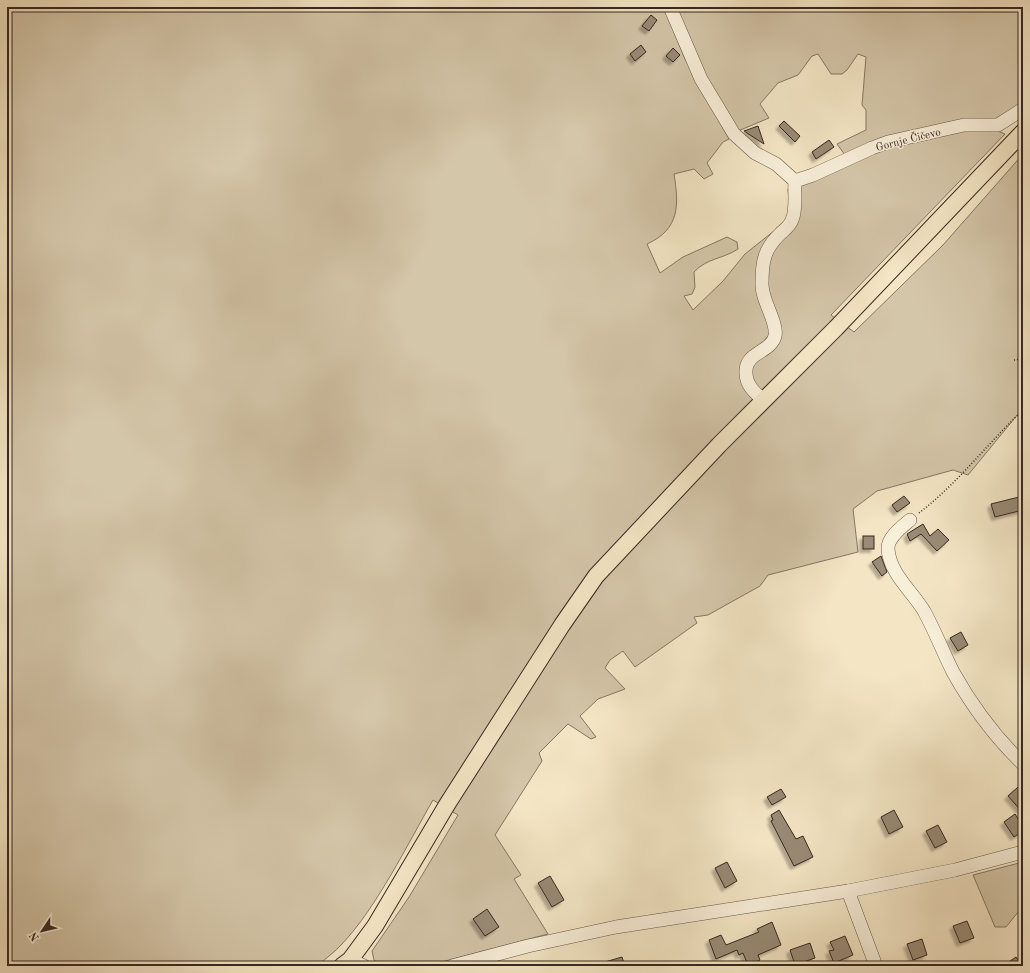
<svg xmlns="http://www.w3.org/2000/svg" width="1030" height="973" font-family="'Old Standard TT',serif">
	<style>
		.green { fill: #d4c6a9; stroke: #867765 }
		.building { fill: #998b76; stroke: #372821; filter: url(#shadow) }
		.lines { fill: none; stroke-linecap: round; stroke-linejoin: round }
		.minor-casing { stroke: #66584a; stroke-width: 14 }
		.major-casing { stroke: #372821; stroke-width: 18 }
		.path { stroke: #372821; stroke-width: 1.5; stroke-dasharray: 1 2; stroke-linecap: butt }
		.minor { stroke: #f8efd9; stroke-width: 13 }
		.major { stroke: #f4e6c5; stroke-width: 16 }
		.labels { text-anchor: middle; stroke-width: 3; stroke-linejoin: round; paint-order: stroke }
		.street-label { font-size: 11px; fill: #372821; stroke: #f8efd9 }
	</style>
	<defs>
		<filter id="shadow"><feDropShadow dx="-3.5" dy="3.5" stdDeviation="1" flood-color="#0004"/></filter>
	</defs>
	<rect width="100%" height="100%" fill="#f4e6c5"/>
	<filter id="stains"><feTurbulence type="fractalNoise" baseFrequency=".005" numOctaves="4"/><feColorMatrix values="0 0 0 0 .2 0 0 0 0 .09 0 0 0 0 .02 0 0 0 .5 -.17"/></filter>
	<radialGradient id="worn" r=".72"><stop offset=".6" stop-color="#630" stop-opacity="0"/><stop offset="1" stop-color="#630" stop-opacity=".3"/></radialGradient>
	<!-- green -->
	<g class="green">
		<path d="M7 7H664L685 59 729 139 723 142 707 163 713 174 704 179 694 169 674 174C679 205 680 229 647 244L660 273 683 257 727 237 737 242 738 249C723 259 707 258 694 272L695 287 692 294 684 296 693 310 723 281 745 254 784 223 790 212 788 189 880 150 962 131H998L1005 134 831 315 854 332 943 245 1023 154V408L968 475 953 470 877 491 853 509 858 552 768 575 760 586 708 615 694 617 697 623 635 667 623 651 610 660 605 668 625 689 598 699 580 716 596 737 591 739 568 724 539 753 542 761 495 835 521 875 514 879 548 934 426 966H381L374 960 372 951 409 897 458 815 433 800C407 845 377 907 342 944 335 952 325 959 317 966H7Z"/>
		<path d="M675 7H1023V95C1019 106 1011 112 1002 119L845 155 837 144 866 130V110L862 105 866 57 858 54 847 70 842 74H831L818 54 812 56 798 75 778 83 760 104 769 118 738 131 706 78Z"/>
		<polygon points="1023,862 1023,906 1006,927 995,927 973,875"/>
	</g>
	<!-- building -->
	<g class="building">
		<polygon points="651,15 657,20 649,31 642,26"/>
		<polygon points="641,45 646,52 635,61 630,54"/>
		<polygon points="673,48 680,55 673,62 666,56"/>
		<polygon points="784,121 800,136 795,142 779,126"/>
		<polygon points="758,126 764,144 744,131"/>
		<polygon points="829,140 834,147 816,159 812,152"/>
		<polygon points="904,496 910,503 897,512 892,505"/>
		<polygon points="1019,497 1023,510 995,517 991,504"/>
		<polygon points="923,524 930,536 938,529 949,540 937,551 921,534 910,541 907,534"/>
		<rect x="863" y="536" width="11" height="13"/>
		<polygon points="881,556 887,572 882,576 872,562"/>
		<polygon points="961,632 968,645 958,651 950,638"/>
		<polygon points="1018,787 1023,793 1023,813 1008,796"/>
		<polygon points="781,789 786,797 772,805 767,797"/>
		<polygon points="779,810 796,839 803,836 813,857 794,866 771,821 773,820 771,815"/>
		<polygon points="894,810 903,827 889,834 881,817"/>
		<polygon points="1015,814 1023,826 1023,831 1014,837 1004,822"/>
		<polygon points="938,825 947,842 935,848 926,831"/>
		<polygon points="727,862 737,881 725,888 715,868"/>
		<polygon points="550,876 564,900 552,907 538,883"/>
		<polygon points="487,909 499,927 485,936 473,919"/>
		<polygon points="967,921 974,938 960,943 953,926"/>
		<polygon points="772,922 781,945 758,955 760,960 748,965 743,953 739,955 737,950 716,959 709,940 721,935 726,945 759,932 757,929"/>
		<polygon points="845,936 853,955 834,963 829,951 834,950 830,942"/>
		<polygon points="922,939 927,955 913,960 907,944"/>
		<polygon points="810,943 815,958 795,965 790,950"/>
		<polygon points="622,957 625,966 599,966 598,964"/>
		<polygon points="1016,957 1022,966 1003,966"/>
	</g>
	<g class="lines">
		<defs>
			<g id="minor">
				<path d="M670 7 701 79 734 134 755 153 776 164 795 181C794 193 797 209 792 220 790 226 784 230 780 234 764 249 762 262 762 283 761 300 778 322 775 336 771 352 747 352 746 370 745 384 753 391 763 400"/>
				<polyline points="795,181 813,175 872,148 888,142 964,125 998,125 1023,109"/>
				<path d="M910 520C902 527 888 537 888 548 889 573 912 591 924 611 935 631 943 652 953 672 972 706 995 737 1023 764"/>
				<polyline points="848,891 876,966"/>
				<polyline points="350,960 364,966"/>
				<polyline points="452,966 528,946 616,927 848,891 955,870 1023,852"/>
			</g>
			<polyline id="major" points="342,966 350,960 375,926 448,803 562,625 596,576 719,445 836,328 1023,132"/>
		</defs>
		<!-- minor casing -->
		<use href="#minor" class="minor-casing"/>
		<!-- major casing -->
		<use href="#major" class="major-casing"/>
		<!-- path -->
		<g class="path">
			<polyline points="1014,360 1023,359"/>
			<path d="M919 513C958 483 988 443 1023 410"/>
		</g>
		<!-- minor -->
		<use href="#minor" class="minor"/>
		<!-- major -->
		<use href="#major" class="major"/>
	</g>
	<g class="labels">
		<!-- street labels -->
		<g class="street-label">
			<text transform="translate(908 139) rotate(-14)" y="4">Gornje Čičevo</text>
		</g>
	</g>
	<!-- margin -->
	<rect width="1030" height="973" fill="none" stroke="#f4e6c5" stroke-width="24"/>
	<rect x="8" y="8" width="1014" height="957" fill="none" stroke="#372821" stroke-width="2"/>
	<rect x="12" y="12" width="1006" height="949" fill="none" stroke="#372821"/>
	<!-- north arrow -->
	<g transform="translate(42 931) rotate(235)" stroke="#f8efd9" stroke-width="3" paint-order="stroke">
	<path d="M0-3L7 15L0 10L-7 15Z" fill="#372821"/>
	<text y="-6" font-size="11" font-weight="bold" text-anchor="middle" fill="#372821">N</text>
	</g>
	<rect width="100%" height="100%" filter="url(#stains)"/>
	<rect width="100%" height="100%" fill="url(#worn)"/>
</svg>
